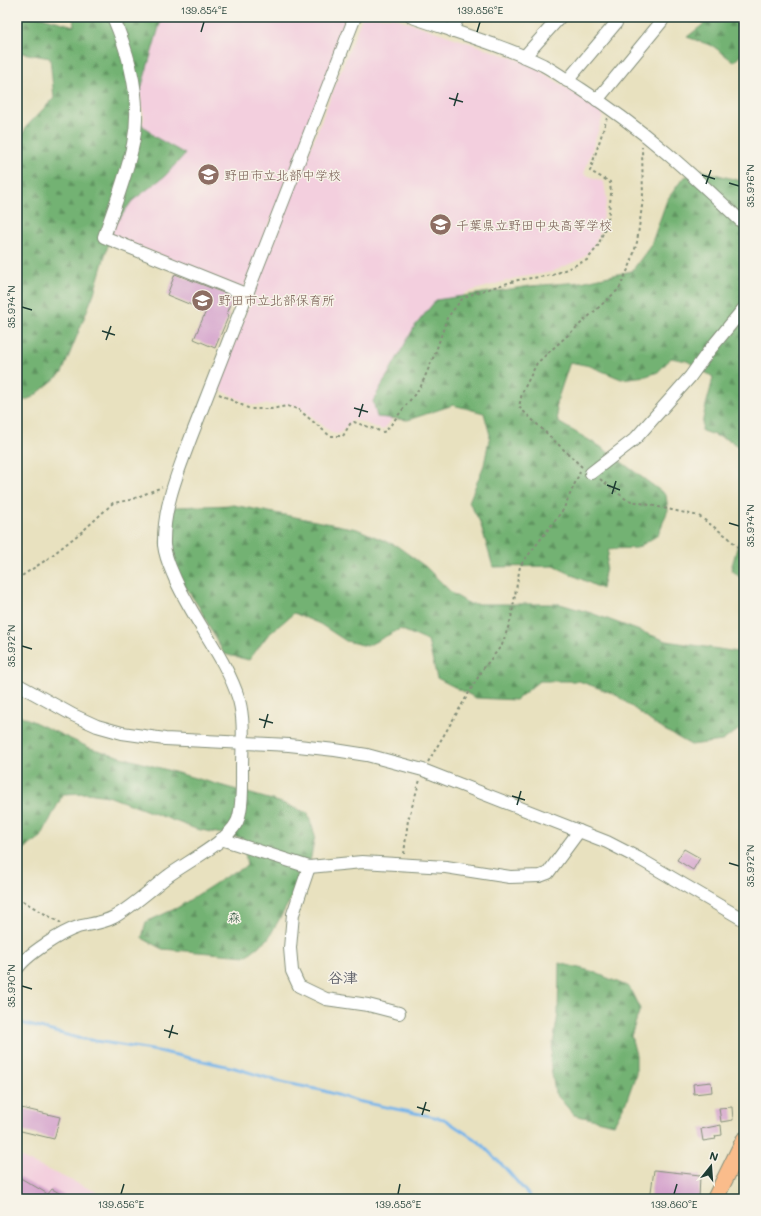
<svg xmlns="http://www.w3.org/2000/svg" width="761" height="1216" font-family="Mali,'Klee One',sans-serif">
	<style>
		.built { fill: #f3cfde }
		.forest { fill: url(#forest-firs); stroke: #497854 }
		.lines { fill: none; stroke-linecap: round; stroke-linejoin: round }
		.stream { stroke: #77b5ea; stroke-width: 3 }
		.building { fill: #d6a5cd }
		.minor-casing { stroke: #848f7a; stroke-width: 14 }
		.major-casing { stroke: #848f7a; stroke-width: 18 }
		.path { stroke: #848f7a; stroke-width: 2; stroke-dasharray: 3 3; stroke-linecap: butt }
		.minor { stroke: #fff; stroke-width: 12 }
		.major { stroke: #fabc8b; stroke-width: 16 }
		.ticks { fill: none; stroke: #1f3d34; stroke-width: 1.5 }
		.labels { text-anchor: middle; stroke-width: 3; stroke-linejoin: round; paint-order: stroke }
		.education-label { font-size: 13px; fill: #785e54; stroke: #f7f3e8; text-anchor: start }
		.park-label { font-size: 13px; fill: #355a44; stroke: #f7f3e8 }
		.quarter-label { font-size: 15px; font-weight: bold; fill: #5f616a; stroke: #f7f3e8 }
		.neatline { fill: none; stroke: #1f3d34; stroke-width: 1.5 }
		.ticks-label { font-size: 10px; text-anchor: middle; fill: #1f3d34 }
	</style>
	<defs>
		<pattern id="forest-firs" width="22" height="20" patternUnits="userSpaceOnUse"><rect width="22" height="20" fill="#73b273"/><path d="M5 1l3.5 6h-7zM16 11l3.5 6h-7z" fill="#5e925f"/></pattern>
	</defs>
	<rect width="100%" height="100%" fill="#f7f3e8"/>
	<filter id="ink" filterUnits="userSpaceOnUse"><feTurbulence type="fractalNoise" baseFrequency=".025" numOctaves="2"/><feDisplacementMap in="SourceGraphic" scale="8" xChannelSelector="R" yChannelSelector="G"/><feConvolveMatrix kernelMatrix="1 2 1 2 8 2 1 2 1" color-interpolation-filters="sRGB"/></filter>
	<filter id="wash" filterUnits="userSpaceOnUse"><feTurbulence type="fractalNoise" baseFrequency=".012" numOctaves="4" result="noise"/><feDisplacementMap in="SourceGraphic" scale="16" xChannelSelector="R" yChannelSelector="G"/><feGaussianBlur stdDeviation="0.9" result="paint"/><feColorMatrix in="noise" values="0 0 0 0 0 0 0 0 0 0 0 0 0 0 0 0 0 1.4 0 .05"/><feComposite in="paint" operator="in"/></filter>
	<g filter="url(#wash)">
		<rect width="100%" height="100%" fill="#e8e1bf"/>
		<!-- built -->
		<g class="built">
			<polygon points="118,17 351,17 245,286 241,288 113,236 110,232 144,118 135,67"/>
			<polygon points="362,17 393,17 519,60 533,66 601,111 603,116 584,174 604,182 607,200 599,234 593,246 583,258 552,272 516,278 465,293 443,317 420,383 386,427 382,430 360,421 352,420 340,433 336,434 331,432 300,407 289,404 252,405 218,389 217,386"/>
			<polygon points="17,1156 99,1193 103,1199 17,1199"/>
		</g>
		<!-- forest -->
		<g class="forest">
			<polygon points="17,17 42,17 74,26 73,17 162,17 138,99 138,121 155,137 185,154 165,176 132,201 113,228 94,293 62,373 33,397 17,403 17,148 26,127 54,98 50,58 17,52"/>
			<polygon points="713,17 744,17 744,52 734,62 713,46 687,37"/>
			<path d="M700 170 744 182V451L729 440 702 431C702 413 710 395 713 377L687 361 671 358 658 372 646 376 621 379 590 366 570 362 556 404 558 422 601 447 666 495 668 510 658 535 637 548 609 549 602 589 554 566 493 567 480 522 469 502 484 465 490 435 484 413 453 405 408 420 377 417 373 401 415 326 436 300 530 286 581 282 632 271 651 245 667 200 683 178Z"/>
			<polygon points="233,505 357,529 397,546 426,567 453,594 470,604 560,604 591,613 667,641 744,653 744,726 722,741 691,745 656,725 615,694 579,681 539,681 516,700 476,698 437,678 428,641 400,629 367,646 346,641 320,624 294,613 268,635 249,660 224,654 199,607 165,557 162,542 174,507"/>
			<polygon points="744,524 744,581 731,569"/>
			<polygon points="17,714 90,748 279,802 308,813 315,836 309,867 268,939 246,956 162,949 142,938 146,922 177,908 230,874 247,866 243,838 196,829 108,796 87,793 63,794 41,837 17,854"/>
			<polygon points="559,963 591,971 629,987 640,1009 631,1036 636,1055 636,1074 626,1102 614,1124 574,1115 555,1093 550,1061 558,1015"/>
		</g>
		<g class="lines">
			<!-- stream -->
			<polyline class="stream" points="17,1022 78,1038 163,1052 235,1068 281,1082 321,1090 357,1101 444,1119 479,1142 506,1169 532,1199"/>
		</g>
		<g id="blocks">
			<!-- building -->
			<g class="building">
				<polygon points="175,274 234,297 227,314 229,315 215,348 194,339 206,311 167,295"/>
				<polygon points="684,849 700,858 693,870 677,860"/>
				<polygon points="711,1082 712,1092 694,1094 693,1084"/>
				<polygon points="17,1107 60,1117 54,1139 17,1130"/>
				<polygon points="732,1107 733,1120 721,1122 719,1108"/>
				<polygon points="721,1125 722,1135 715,1136 716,1139 703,1141 701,1129"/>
				<polygon points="654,1170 700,1175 699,1199 650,1199"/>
				<polygon points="17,1176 48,1194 52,1189 70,1199 24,1199 17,1195"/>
			</g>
		</g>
	</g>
	<g filter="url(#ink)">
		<use href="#blocks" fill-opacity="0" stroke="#848f7a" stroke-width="1"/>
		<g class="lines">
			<defs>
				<g id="minor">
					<path d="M113 17C130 56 142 102 133 144 127 175 114 207 104 237L248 295"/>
					<path d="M412 17C455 32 502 45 543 65 556 72 568 81 581 89 642 128 692 174 744 224"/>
					<polyline points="452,31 458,17"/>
					<polyline points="524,57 560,17"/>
					<polyline points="567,81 616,23"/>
					<polyline points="597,100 662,21"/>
					<polyline points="591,473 635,439 690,377 708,352 744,308"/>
					<polyline points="17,684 73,715 97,726 122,733 165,739 289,745 335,750 367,755 423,770 607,842 638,858 744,920"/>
					<polyline points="221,839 309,867 362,862 446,867 510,877 540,876 548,873 579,831"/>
					<polyline points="309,867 293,914 290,948 292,971 299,986 326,999 368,1005 399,1013"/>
					<path d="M17 969C26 955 62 932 78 927 90 924 103 923 114 917 133 906 150 890 168 876 187 862 227 842 237 822 243 809 242 783 242 768 242 746 245 722 239 700 225 655 191 618 173 574 169 565 165 555 164 545 163 507 178 472 191 437L355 17"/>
				</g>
				<polyline id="major" points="715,1199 744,1140"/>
			</defs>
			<!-- minor casing -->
			<use href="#minor" class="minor-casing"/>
			<!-- major casing -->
			<use href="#major" class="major-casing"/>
			<!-- path -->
			<g class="path">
				<polyline points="219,394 250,409 271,409 287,406 298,409 330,436 343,436 350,424 354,422 383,432 386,431 421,386 436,351 447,318 462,299 475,293 518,280 553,275 587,260 598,246 608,220 611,194 610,182 590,171 607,118"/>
				<polyline points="582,467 519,407 522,393 537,363 619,289 631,263 637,242 643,199 642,147"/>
				<polyline points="600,479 627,500 699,516 729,538 744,554"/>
				<polyline points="17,579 46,560 84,530 113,503 130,500 162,487"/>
				<polyline points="428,762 483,669 502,645 511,619 520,566 563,510 580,472"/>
				<polyline points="404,854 408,820 420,780"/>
				<polyline points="17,898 61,923"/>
			</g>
			<!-- minor -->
			<use href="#minor" class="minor"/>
			<!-- major -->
			<use href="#major" class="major"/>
		</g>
	</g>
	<!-- ticks -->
	<path class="ticks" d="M201 32 204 22M477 32 480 22M449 98 463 102M454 106 458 93M702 175 715 179M729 183 739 186M706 184 711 170M22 307 32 310M102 331 115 335M106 340 111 326M354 408 368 412M359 417 363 404M607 485 620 490M612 494 616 481M729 523 739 526M22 646 32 649M259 719 273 723M264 728 268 714M512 796 525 800M517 805 521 791M729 863 739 866M22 986 32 989M164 1030 178 1034M169 1038 173 1025M417 1107 430 1111M422 1115 426 1102M121 1194 124 1184M398 1194 400 1184M674 1194 677 1184"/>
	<!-- icons -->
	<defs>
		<symbol id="school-disc" viewBox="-11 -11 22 22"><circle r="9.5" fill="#8d6e63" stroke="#f7f3e8"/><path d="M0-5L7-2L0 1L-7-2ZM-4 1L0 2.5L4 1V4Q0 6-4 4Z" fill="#fff"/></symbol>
	</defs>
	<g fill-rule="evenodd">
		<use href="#school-disc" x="196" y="162" width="25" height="25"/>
		<use href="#school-disc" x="428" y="212" width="25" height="25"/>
		<use href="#school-disc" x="190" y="288" width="25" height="25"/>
	</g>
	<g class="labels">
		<!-- education labels -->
		<g class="education-label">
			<text x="224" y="180">野田市立北部中学校</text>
			<text x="456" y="230">千葉県立野田中央高等学校</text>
			<text x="218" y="305">野田市立北部保育所</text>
		</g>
		<!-- park labels -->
		<g class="park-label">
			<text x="234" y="922">森</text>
		</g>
		<!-- quarter labels -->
		<g class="quarter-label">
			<text x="343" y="983">谷津</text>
		</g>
	</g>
	<!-- margin -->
	<rect width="761" height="1216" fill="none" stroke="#f7f3e8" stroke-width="44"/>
	<!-- north arrow -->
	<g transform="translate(711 1166) rotate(17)" stroke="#f7f3e8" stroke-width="3" paint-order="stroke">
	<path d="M0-3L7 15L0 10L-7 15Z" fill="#1f3d34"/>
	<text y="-6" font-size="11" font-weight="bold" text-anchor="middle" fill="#1f3d34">N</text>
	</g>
	<rect x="22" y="22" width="717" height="1172" class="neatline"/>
	<g class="ticks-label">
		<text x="204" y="14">139.854°E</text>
		<text x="480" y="14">139.856°E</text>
		<text transform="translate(750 186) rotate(-90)" y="4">35.976°N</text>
		<text transform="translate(11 307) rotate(-90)" y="4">35.974°N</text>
		<text transform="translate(750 526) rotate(-90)" y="4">35.974°N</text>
		<text transform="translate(11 646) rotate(-90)" y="4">35.972°N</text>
		<text transform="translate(750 866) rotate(-90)" y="4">35.972°N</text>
		<text transform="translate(11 986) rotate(-90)" y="4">35.970°N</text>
		<text x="121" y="1208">139.856°E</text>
		<text x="398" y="1208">139.858°E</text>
		<text x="674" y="1208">139.860°E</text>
	</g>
</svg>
